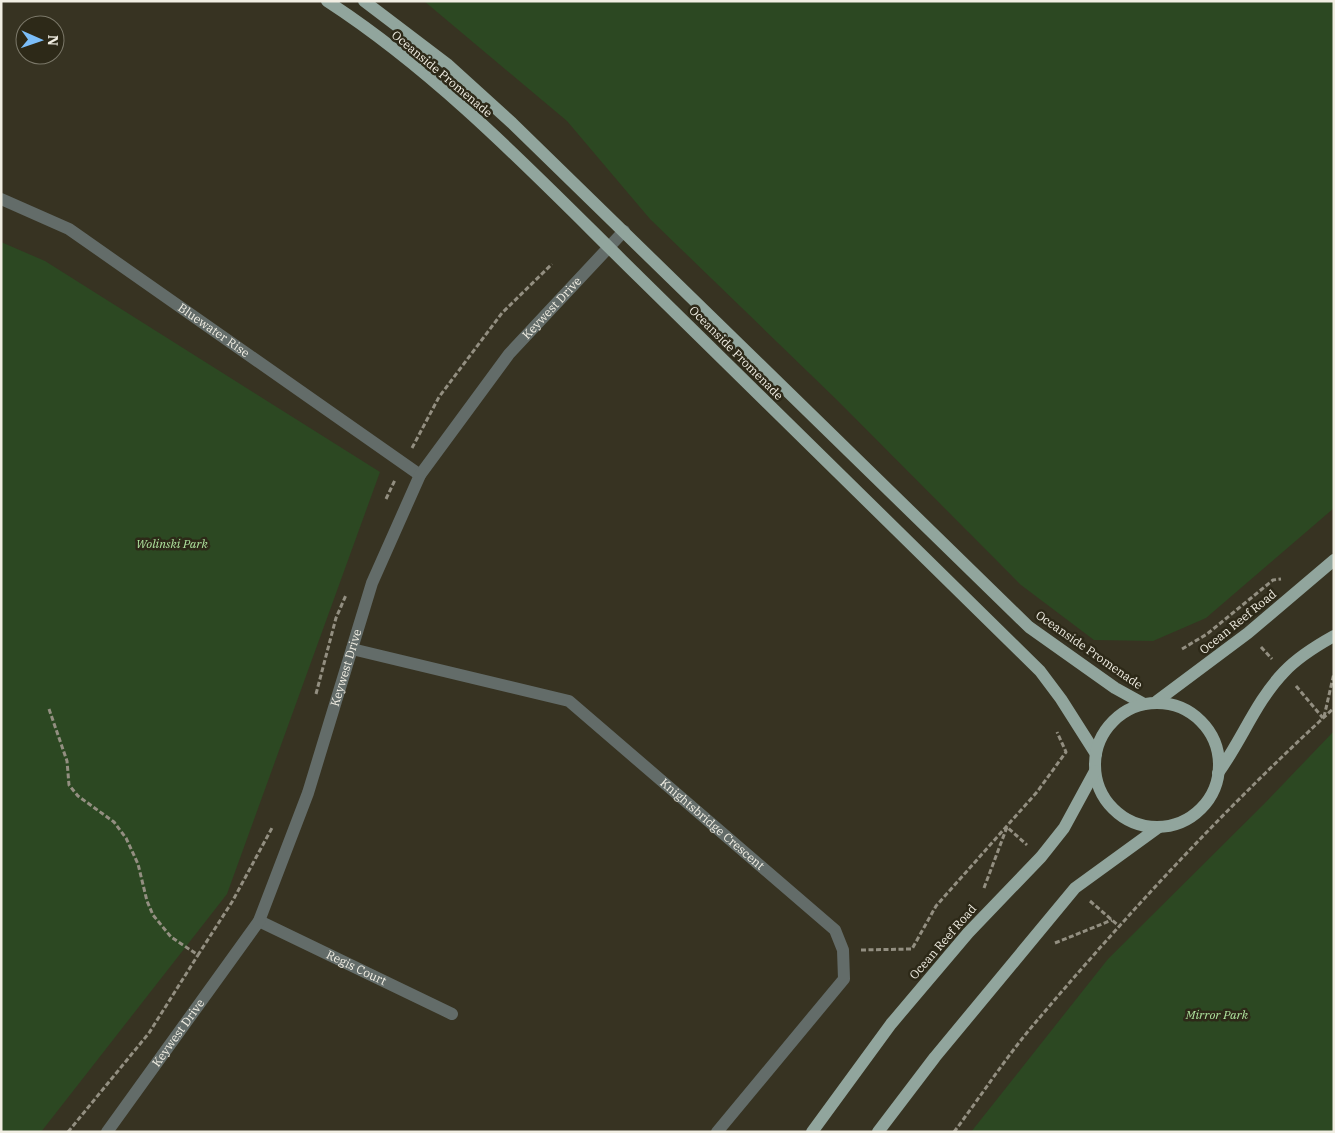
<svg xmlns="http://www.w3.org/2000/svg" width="1335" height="1133" font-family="'IBM Plex Serif',serif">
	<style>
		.green { fill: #2c4822 }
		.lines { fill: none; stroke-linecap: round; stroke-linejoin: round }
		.path { stroke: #938f81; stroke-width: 3; stroke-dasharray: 5 2.5; stroke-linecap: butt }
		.minor { stroke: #636c69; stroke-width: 12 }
		.major { stroke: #91a59d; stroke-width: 12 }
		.labels { text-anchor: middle; stroke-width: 5; stroke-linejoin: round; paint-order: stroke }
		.street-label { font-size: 12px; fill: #f1eee3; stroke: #2d2918 }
		.park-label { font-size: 12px; font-style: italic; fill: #b0e59f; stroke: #2d2918 }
	</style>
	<rect width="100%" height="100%" fill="#373322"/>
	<!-- green -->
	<g class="green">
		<polygon points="424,1 1334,1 1334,508 1206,618 1153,641 1094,640 1021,585 838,401 650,219 567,121"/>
		<polygon points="1,242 45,261 380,472 227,894 41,1132 1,1132"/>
		<polygon points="1334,731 1334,1132 971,1132 1108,959 1264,804"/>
	</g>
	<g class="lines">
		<!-- path -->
		<g class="path">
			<polyline points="412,448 439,397 502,313 552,264"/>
			<polyline points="386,499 395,480"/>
			<polyline points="1261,647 1272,659"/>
			<polyline points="1182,649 1207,634 1273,580 1281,579"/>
			<polyline points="1296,686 1323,718"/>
			<polyline points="316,694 336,618 346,595"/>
			<polyline points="49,709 67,761 69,785 78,796 114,822 126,838 138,864 147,901 153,915 171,937 198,955 232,902 273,826"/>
			<polyline points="1324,717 1334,673"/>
			<polyline points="984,888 1007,827 1027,845"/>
			<polyline points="1090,901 1120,927"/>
			<polyline points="1055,943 1112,920"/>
			<polyline points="861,950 912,949 936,906 1037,792 1066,752 1057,732"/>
			<polyline points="68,1132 149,1033 198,955"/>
			<path d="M954 1132C981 1096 1006 1057 1035 1023 1128 913 1227 806 1334 708"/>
		</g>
		<!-- minor -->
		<g class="minor">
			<path id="s1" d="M1 199 69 229 420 475"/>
			<path id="s2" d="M352 649 569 701 835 930 843 950 844 979 717 1132"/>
			<path id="s3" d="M259 921 452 1014"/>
			<path id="s4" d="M107 1132 259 921 308 793 372 583 420 475 509 354 624 231"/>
		</g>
		<!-- major -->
		<g class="major">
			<path d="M327 1C444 77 541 181 640 278 773 409 907 540 1040 671L1061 699 1096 754"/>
			<polyline points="364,1 447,64 512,123 1029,627 1115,688 1144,704"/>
			<polyline points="1157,701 1248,633 1334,560"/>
			<circle cx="1157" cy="765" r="62"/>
			<path d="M1218 773C1242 740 1256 701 1284 672 1298 657 1316 646 1334 636"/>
			<polyline points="812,1132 891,1024 968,933 1041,857 1064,828 1095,771"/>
			<polyline points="878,1132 935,1057 1075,888 1159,827"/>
		</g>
	</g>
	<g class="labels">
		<!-- street labels -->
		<g class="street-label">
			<text transform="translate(442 74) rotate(40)" y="4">Oceanside Promenade</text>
			<text dy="4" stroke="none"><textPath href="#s4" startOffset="948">Keywest Drive</textPath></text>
			<text dy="4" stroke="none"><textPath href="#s1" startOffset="251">Bluewater Rise</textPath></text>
			<text transform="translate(736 353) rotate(45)" y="4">Oceanside Promenade</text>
			<text transform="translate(1238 622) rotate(-39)" y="4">Ocean Reef Road</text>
			<text transform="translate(1089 650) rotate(35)" y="4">Oceanside Promenade</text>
			<text dy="4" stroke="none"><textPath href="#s4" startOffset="528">Keywest Drive</textPath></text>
			<text dy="4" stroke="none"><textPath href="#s2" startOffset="412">Knightsbridge Crescent</textPath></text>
			<text transform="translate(943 942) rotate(-49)" y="4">Ocean Reef Road</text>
			<text dy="4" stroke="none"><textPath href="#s3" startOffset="108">Regis Court</textPath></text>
			<text dy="4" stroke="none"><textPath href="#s4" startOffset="122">Keywest Drive</textPath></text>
		</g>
		<!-- park labels -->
		<g class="park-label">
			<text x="172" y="548">Wolinski Park</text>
			<text x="1217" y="1019">Mirror Park</text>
		</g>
	</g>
	<!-- border -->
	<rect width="1335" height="1133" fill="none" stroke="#f1eee3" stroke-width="5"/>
	<!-- north arrow -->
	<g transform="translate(40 40) rotate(92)"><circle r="24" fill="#2d2918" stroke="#7b7869"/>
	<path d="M0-4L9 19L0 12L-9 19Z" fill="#7cbef9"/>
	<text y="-8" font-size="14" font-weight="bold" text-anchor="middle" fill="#f1eee3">N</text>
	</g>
</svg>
